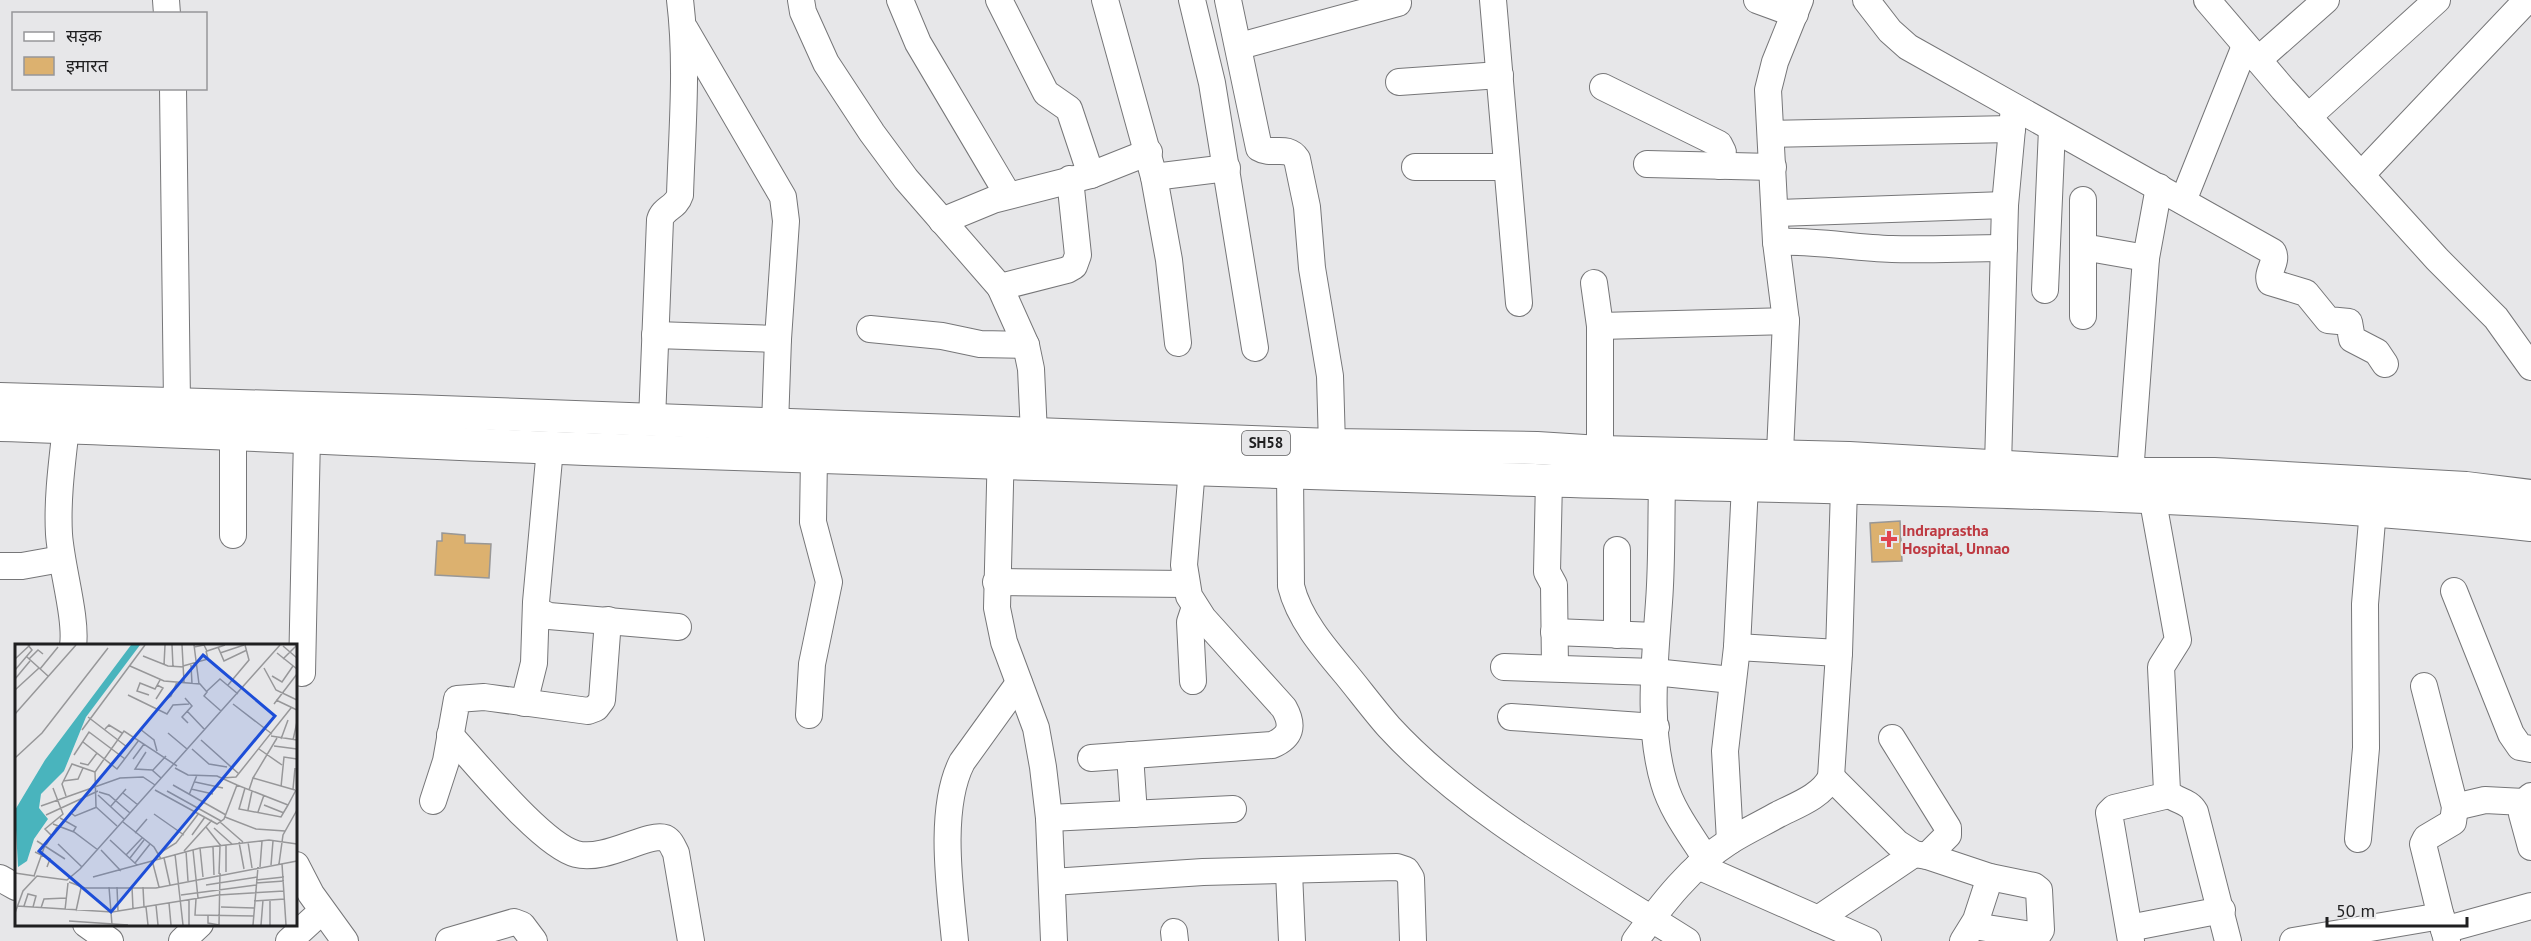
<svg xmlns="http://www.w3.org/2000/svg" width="2531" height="941" font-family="'PT Sans','Noto Sans Devanagari',sans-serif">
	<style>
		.building { fill: #dcb16f; stroke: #989796; stroke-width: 1.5 }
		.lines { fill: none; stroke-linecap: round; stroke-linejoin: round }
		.minor-casing { stroke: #767678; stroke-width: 28 }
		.major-casing { stroke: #767678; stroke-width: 34 }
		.minor { stroke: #fff; stroke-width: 26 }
		.major { stroke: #fff; stroke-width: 32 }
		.health-dot { fill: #e0444e; stroke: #e7e7e9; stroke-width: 2 }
		.labels { text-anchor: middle; stroke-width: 4.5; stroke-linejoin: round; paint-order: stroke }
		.shield { fill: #e7e7e9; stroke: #5b5b5c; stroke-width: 1.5 }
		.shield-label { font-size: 15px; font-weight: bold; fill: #1f1f20 }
		.health-label { font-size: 16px; font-weight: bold; fill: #be3a42; stroke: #e7e7e9; text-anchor: start }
		.inset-road { fill: none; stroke: #979799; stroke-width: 1.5 }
		.view { fill: #1d4ed8; fill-opacity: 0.15; stroke: #1d4ed8; stroke-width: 3 }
		.inset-edge { fill: none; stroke: #1f1f20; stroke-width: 3 }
	</style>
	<rect width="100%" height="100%" fill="#e7e7e9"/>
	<!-- building -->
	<g class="building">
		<polygon points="1900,521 1902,561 1872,562 1870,523"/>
		<polygon points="442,533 465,535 465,543 491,544 489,578 435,575 437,541 442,541"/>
	</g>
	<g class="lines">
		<defs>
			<g id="minor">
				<polyline points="166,0 167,14"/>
				<polyline points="801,0 803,12 826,63 872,133 906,179 1000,287 1026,345 1031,369 1034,434"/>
				<polyline points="900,0 918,43 1008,195"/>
				<polyline points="999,0 1046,93 1069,109 1091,175"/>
				<polyline points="1105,0 1154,177 1169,260 1178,343"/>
				<polyline points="1192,0 1212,83 1255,348"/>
				<path d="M1228 0 1259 148C1272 156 1287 144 1297 159L1307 207 1312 268 1330 376 1332 445"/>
				<polyline points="1493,0 1519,303"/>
				<polyline points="1757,0 1795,14"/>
				<path d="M1866 0 1890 31 1908 47 2273 252C2278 262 2266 272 2270 282L2306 293 2328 320 2349 322 2352 339 2377 352 2385 364"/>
				<polyline points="2207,0 2283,89 2437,259 2496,318 2531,367"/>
				<polyline points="685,29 783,197 786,221 778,339 775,425"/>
				<polyline points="1240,46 1398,3"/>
				<polyline points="2258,60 2326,0"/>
				<polyline points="1399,82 1500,75"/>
				<polyline points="1603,87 1719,144 1723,152 1720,166"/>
				<polyline points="173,88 177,403"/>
				<polyline points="2308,117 2437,0"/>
				<polyline points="1771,134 2012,129"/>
				<polyline points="1647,164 1773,167"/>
				<polyline points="1415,167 1507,167"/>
				<polyline points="2361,175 2527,0"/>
				<polyline points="1154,177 1227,168"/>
				<polyline points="2083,200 2083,316"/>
				<polyline points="2183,201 2245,46"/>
				<polyline points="1775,213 2005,205"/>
				<polyline points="942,221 993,200 1091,175 1149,152"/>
				<path d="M1776 242C1815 240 1853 248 1892 249 1929 250 1967 248 2004 248"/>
				<polyline points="2083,247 2146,258"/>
				<polyline points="1594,283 1600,326 1600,452"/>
				<polyline points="1000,287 1067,270 1074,266 1078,255 1070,179"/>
				<polyline points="2045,290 2052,129"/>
				<polyline points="1600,326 1786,321"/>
				<polyline points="870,329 942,336 980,344 1026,345"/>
				<polyline points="655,335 778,339"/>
				<path d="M652 420 660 220C663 208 676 208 680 195 682 130 688 65 680 0"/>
				<path d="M66 427C62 463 57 499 59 534 61 566 77 618 73 646"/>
				<polyline points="1001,445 997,608 1004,642 1036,728 1043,767 1049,818 1054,941"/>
				<polyline points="1998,466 2005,205 2014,107"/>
				<path d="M1290 471 1291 586C1299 619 1324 648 1346 674 1360 691 1374 710 1389 727 1469 814 1588 878 1687 941"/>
				<polyline points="1779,474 1786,321 1776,242 1768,90 1775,62 1800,0"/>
				<polyline points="2130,474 2146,258 2159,187"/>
				<polyline points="1549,480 1547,572 1554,585 1555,668"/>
				<path d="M1662 484C1661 523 1662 563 1659 602 1655 661 1647 726 1664 783 1672 811 1691 835 1706 859"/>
				<path d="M2152 496 2178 640 2161 667 2167 791C2174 802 2188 799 2195 812L2228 941"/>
				<polyline points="233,535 233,433"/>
				<polyline points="0,566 22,566 61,559"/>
				<polyline points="996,582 1186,584"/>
				<polyline points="2454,591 2511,734 2520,747 2531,749"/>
				<polyline points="536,606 540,612 549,616 678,627"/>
				<polyline points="1554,632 1656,636"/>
				<polyline points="1617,635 1617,550"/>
				<polyline points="1737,647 1839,653"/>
				<polyline points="1504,667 1654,672 1732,680"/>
				<polyline points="296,672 302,673 307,436"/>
				<polyline points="1193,681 1190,622 1195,607"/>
				<polyline points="2424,686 2455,807 2453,822 2426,838 2423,844 2447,941"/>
				<polyline points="524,703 534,663 536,602 550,448"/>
				<polyline points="809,715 812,664 829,582 813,522 814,456"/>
				<polyline points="1511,717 1656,727"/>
				<path d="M450 735C477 764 542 845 576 854 605 862 648 832 665 838 671 841 673 847 676 853L691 941"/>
				<polyline points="1892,738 1948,828 1948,835 1927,856"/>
				<polyline points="1130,755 1134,814"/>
				<path d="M1091 758 1272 745C1291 737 1294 726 1284 708L1203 618 1189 596 1184 565 1192 468"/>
				<polyline points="1831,777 1897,843 1914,854 1927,856 1990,877 2034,886 2039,890 2041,930 2037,936 1974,926"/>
				<polyline points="2531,796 2524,802 2522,814 2531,847"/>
				<polyline points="433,801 446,761 457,699 484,697 588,711 596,708 602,700 608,620"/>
				<polyline points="2455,807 2485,800 2524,802"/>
				<polyline points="1049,818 1233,809"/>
				<polyline points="2358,839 2366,748 2365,604 2373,509"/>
				<polyline points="1730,841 1725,751 1737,647 1745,485"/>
				<polyline points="296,865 311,894 345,941"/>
				<polyline points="1698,866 1868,941"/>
				<polyline points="1289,872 1292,941"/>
				<polyline points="0,878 16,887"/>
				<polyline points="1052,882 1203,872 1397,867 1406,870 1411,878 1413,941"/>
				<polyline points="1818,919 1914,854"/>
				<polyline points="86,924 110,941"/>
				<polyline points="2129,928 2222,910"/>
				<polyline points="2444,930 2531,906"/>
				<polyline points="1174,932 1175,941"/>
				<polyline points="182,941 200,924"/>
				<polyline points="289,941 322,911"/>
				<polyline points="449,941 514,922 522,925 534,941"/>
				<path d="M955 941C950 889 938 809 962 762L1019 683"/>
				<path d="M1635 941C1662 904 1691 866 1730 841 1746 831 1763 823 1779 814 1797 805 1822 796 1831 777L1839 653 1844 488"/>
				<polyline points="1963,941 1976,920 1990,877"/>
				<polyline points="2131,941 2109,813 2114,808 2169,795"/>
				<polyline points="2293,941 2441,916"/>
			</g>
			<g id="major">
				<polyline points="0,399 414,411 1332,445 1537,448 1600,452 1849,458 2130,474 2214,474 2466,488 2531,496"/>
				<path d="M0 425C195 431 390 442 585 449 890 460 1196 469 1501 479 1845 490 2189 488 2531 525"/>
			</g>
		</defs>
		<!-- minor casing -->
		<use href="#minor" class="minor-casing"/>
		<!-- major casing -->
		<use href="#major" class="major-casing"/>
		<!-- minor -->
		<use href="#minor" class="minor"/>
		<!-- major -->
		<use href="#major" class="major"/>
	</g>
	<!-- markers -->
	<path class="health-dot" d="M1886 530h6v6h6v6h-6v6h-6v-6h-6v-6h6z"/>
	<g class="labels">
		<!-- shield labels -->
		<rect class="shield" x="1242" y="431" width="48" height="24" rx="4.5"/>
		<g class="shield-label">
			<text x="1266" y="448">SH58</text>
		</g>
		<!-- health labels -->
		<g class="health-label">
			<text x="1902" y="536">Indraprastha<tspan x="1902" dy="18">Hospital, Unnao</tspan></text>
		</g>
	</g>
	<!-- overview -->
	<g transform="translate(15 644)">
		<rect width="282" height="282" fill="#e7e7e9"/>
		<path d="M116 1H125L71 73 49 127 26 150 24 164 33 175 19 195 12 217 3 223 0 166 30 116Z" fill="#49b4bd"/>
		<path class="inset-road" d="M157 1 158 23M167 1 169 38M179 1 184 40M268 2 282 14M179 3 189 1 192 7 210 1M203 3 209 17 232 6M205 9 229 1M262 9 282 25M128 12 153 22 169 23M12 13 33 32M0 15 15 1M14 15 23 6 28 10M268 15 282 1M149 21 150 1M176 21 177 40M115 22 149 37 185 40 192 48 189 52 206 67M168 22 193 15 191 7M249 24 261 46 282 56M25 25 43 3M0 26 17 6 13 1M257 32 267 38 278 22M0 35 15 17M213 41 234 16 230 1M0 46 24 24M192 47 205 35 223 50M113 51 152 70 158 61 174 60M134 51 122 47 125 39 140 45 145 36M170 54 177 62 167 73 173 79M141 55 148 44 142 41M261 56 282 66M149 57 156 52 162 38M218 60 257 90M259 60 282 30M172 67 190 86M0 70 61 1M73 73 112 103M90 85 94 81 107 89M125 85 139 96 142 107M67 86 130 1M153 89 172 105M256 92 282 96M266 95 273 76M186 96 224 130M278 96 282 78M68 98 102 125 124 96M259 102 282 105M177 105 194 120 212 123M244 105 267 121M131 108 120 125 137 126 146 134M59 111 74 88 110 115M0 114 27 89 93 4M118 115 129 100M65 119 73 121 82 109M160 124 173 131 202 132 222 141M138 126 151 112M207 134 221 133 276 64M238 134 262 94M48 137 63 135 68 124M180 138 208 144M158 141 211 171M266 143 269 113 282 115M230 144 224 165 266 173 273 161M176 145 198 150M278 145 280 124M140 146 202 180 209 175 222 141 273 161 281 146M234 146 238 134 280 146M152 147 206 177M84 148 94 151 115 169M108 149 123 161M83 151 109 175M174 151 182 131M51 152 47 140 57 120 80 128M249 161 269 169M26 162 105 134 128 133 140 141M96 162 111 145M61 165 56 169 60 172 82 163M233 166 237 147M243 168 249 151M139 170 169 191M31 171 83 147M210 173 241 185 270 187M45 174 61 183 58 188M108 178 139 203 146 215M205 178 228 198M38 180 59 188 83 206M102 182 81 163 80 128 109 87 162 122M191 183 206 202M199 184 217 200M120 189 132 175M177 191 190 173M37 192 30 185 48 170 38 144M95 196 122 221M22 197 50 215M224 198 229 225M233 198 237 224M43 200 67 223M31 201 42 183M198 203 199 231M185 204 188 233M86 206 106 227M178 206 183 254M169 207 197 176M171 207 173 237M20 208 35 215 32 223M143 210 161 199 184 169M160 210 168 281M111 211 127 194M115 214 129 196M149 214 155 241M137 216 144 243M120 219 135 200M264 220 268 191 282 166M267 220 271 281M256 221 258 197M245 223 247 197M211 228V201M0 229 20 232M204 230 205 202M19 232 30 201M78 233 185 204 254 196 282 200M241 236 269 233M54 238 70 244H141L282 217M241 239 269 237M191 241 242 233M94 243 97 281M102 243 103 267M117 243 118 265M128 243 129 263M166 251 241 241M181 255 180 271 239 272M239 257 270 255M154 259 156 281M141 261 143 281M2 262 97 268 203 251 269 247M9 262 13 250 21 252 18 263M131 263 133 281M206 263 239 264M26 264 29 255 51 254M50 266 53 239M61 267 66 244M0 269 8 247 22 232 52 236 65 225 265 1M193 272V279L204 281M54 277 113 281M174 281V256M204 281 205 229M238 281 243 223M246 281 248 256M255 281V256"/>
		<path class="view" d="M188 11 260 72 96 268 24 207Z"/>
		<rect width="282" height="282" class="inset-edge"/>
	</g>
	<!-- legend -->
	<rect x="12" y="12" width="195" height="78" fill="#e7e7e9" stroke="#979799" stroke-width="1.5"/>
	<rect x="24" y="32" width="30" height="9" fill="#ffffff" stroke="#979799" stroke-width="1.5"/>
	<text x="66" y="42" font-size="18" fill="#1f1f20">सड़क</text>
	<rect x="24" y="57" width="30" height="18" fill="#dcb16f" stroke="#979799" stroke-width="1.5"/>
	<text x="66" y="72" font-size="18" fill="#1f1f20">इमारत</text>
	<!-- scale -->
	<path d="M2327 917v9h140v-9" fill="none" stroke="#1f1f20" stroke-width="3"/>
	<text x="2336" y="917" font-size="18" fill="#1f1f20" stroke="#e7e7e9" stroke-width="4.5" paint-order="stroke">50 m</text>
</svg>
